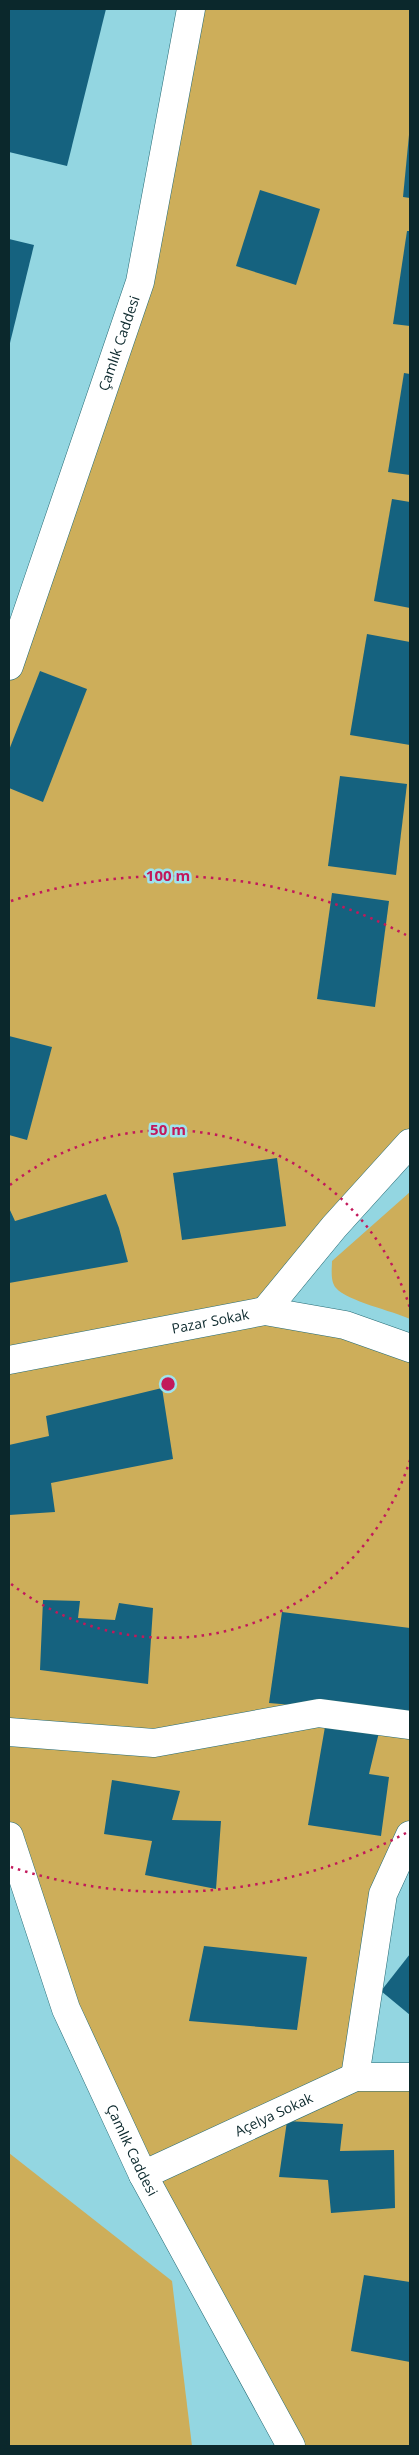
<svg xmlns="http://www.w3.org/2000/svg" width="419" height="2455" font-family="'Open Sans',sans-serif">
	<style>
		.green { fill: #cdae5a }
		.building { fill: #15627f }
		.lines { fill: none; stroke-linecap: round; stroke-linejoin: round }
		.street-casing { stroke: #266b75; stroke-width: 29 }
		.street { stroke: #fff; stroke-width: 28 }
		.ring { fill: none; stroke: #c2185b; stroke-width: 2.5; stroke-dasharray: 2.5 5 }
		.labels { text-anchor: middle; stroke-width: 5; stroke-linejoin: round; paint-order: stroke }
		.street-label { font-size: 14px; fill: #0b282c; stroke: #9fe3ee }
		.centre { fill: #c2185b; stroke: #9fe3ee; stroke-width: 2.5 }
		.ring-label { font-size: 15px; text-anchor: middle; font-weight: bold; fill: #c2185b; stroke: #9fe3ee; stroke-width: 5; stroke-linejoin: round; paint-order: stroke }
	</style>
	<rect width="100%" height="100%" fill="#93d6e1"/>
	<!-- green -->
	<g class="green">
		<polygon points="191,9 410,9 410,1143 265,1311 410,1348 410,1835 355,2077 410,2077 410,2446 291,2446 143,2175 9,1836 9,666 140,282"/>
		<path d="M410 1192V1319C393 1311 347 1301 336 1288 330 1281 332 1269 332 1261Z"/>
		<polygon points="9,2153 172,2281 192,2446 9,2446"/>
	</g>
	<!-- building -->
	<g class="building">
		<polygon points="9,9 106,9 67,166 9,152"/>
		<polygon points="409,135 410,135 410,198 403,197"/>
		<polygon points="260,190 320,209 296,285 236,266"/>
		<polygon points="407,231 410,231 410,326 393,324"/>
		<polygon points="9,239 34,245 9,347"/>
		<polygon points="404,373 410,374 410,475 388,472"/>
		<polygon points="392,499 410,502 410,608 374,601"/>
		<polygon points="367,634 410,642 410,745 350,735"/>
		<polygon points="40,671 87,689 43,802 9,788 9,750"/>
		<polygon points="340,776 407,784 396,875 328,866"/>
		<polygon points="332,893 389,901 375,1007 317,999"/>
		<polygon points="9,1036 52,1047 27,1140 9,1135"/>
		<polygon points="277,1158 286,1226 182,1240 173,1173"/>
		<polygon points="106,1194 119,1228 128,1262 9,1283 9,1208 15,1221"/>
		<polygon points="162,1388 173,1459 51,1483 55,1512 9,1515 9,1445 49,1436 46,1416"/>
		<polygon points="43,1600 80,1601 78,1618 115,1620 119,1603 153,1608 148,1684 40,1670"/>
		<polygon points="282,1612 410,1628 410,1715 269,1703"/>
		<polygon points="326,1721 380,1728 369,1774 389,1777 381,1836 308,1825"/>
		<polygon points="112,1780 180,1791 172,1820 221,1821 216,1889 145,1875 152,1841 104,1834"/>
		<polygon points="204,1946 307,1957 297,2030 189,2021"/>
		<polygon points="410,1954 410,2015 381,1991"/>
		<polygon points="287,2121 343,2124 340,2151 394,2150 395,2208 331,2213 328,2180 279,2177"/>
		<polygon points="364,2275 410,2282 410,2362 351,2351"/>
	</g>
	<g class="lines">
		<defs>
			<g id="street">
				<path id="s1" d="M9 666 140 282 191 9"/>
				<polyline points="265,1311 334,1227 410,1143"/>
				<path id="s2" d="M9 1360 265 1311 345 1325 410 1348"/>
				<polyline points="9,1732 154,1743 319,1713 410,1725"/>
				<path id="s3" d="M9 1836 66 2009 143 2175 291 2446"/>
				<polyline points="355,2077 383,1894 410,1835"/>
				<path id="s4" d="M143 2175 355 2077H410"/>
			</g>
		</defs>
		<!-- street casing -->
		<use href="#street" class="street-casing"/>
		<!-- street -->
		<use href="#street" class="street"/>
	</g>
	<!-- distance rings -->
	<g class="ring">
		<path d="M410 1460A254 254 0 0 1 10 1583M10 1185A254 254 0 0 1 410 1308"/>
		<path d="M406 1833A508 508 0 0 1 11 1867M11 901A508 508 0 0 1 406 935"/>
	</g>
	<g class="labels">
		<!-- street labels -->
		<g class="street-label">
			<text dy="5" stroke="none"><textPath href="#s1" startOffset="341">Çamlık Caddesi</textPath></text>
			<text dy="5" stroke="none"><textPath href="#s2" startOffset="205">Pazar Sokak</textPath></text>
			<text dy="5" stroke="none"><textPath href="#s4" startOffset="144">Açelya Sokak</textPath></text>
			<text dy="5" stroke="none"><textPath href="#s3" startOffset="338">Çamlık Caddesi</textPath></text>
		</g>
	</g>
	<circle cx="168" cy="1384" r="8" class="centre"/>
	<g class="ring-label">
		<text x="168" y="881">100 m</text>
		<text x="168" y="1135">50 m</text>
	</g>
	<!-- border -->
	<rect width="419" height="2455" fill="none" stroke="#0b282c" stroke-width="20"/>
</svg>
